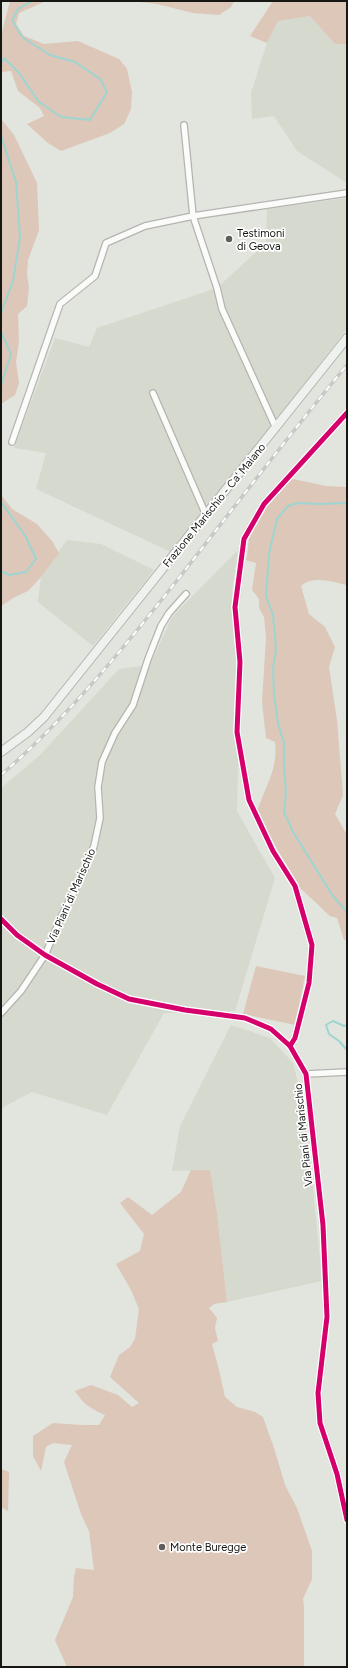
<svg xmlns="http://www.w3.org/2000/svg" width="348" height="1668" font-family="Figtree,sans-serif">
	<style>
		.built { fill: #d6d9cd }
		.green { fill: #dcc7b9 }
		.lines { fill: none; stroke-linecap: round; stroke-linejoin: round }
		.stream { stroke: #9ed5d0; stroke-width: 2 }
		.minor-casing { stroke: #b4b5b1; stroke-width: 8 }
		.secondary-casing { stroke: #b4b5b1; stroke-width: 10 }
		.minor { stroke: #fbfbfa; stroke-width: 5.5 }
		.secondary { stroke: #eef2ef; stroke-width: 8 }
		.rail-casing { stroke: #c8c8c6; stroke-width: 3.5 }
		.rail { stroke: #fff; stroke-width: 2; stroke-dasharray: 6; stroke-linecap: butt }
		.cycleway-casing { stroke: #fff; stroke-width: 8 }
		.cycleway { stroke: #d6006c; stroke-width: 5 }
		.poi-dot { fill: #5d5f5a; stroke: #fff; stroke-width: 1.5 }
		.labels { text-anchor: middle; stroke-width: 3.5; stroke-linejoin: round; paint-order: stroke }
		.poi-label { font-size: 11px; fill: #161713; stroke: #fff; text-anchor: start }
		.street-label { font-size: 11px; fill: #161713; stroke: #fff }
	</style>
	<rect width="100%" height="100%" fill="#e2e4de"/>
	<!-- built -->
	<g class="built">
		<polygon points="310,16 335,44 347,44 347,183 297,151 274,116 252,119 251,93 267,43 278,21"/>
		<polygon points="347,198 347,329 171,552 36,489 46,453 14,448 55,338 89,347 97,328 217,288 266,243 267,209"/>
		<polygon points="67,540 101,544 154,570 93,646 38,602 41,577"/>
		<polygon points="238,550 232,591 239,717 237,811 275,878 235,1011 164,1013 107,1115 32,1092 5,1106 1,1110 1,788 40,755 119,669 150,665 172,617"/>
		<polygon points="231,1025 270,1038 293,1063 306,1114 322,1281 227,1302 217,1213 210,1170 172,1171 180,1126"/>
	</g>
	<!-- green -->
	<g class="green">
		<polygon points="10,1 46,1 19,13 16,24 24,36 44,44 78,41 119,59 127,69 132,92 131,109 124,124 110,133 61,151 48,143 27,124 44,116 40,108 18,91 11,71 1,72 1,36"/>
		<polygon points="131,1 234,1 231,7 219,15 193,13 157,4"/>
		<polygon points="273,1 347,1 347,44 335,44 310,16 278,21 267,43 250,36"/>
		<polygon points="1,119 14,135 37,183 39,230 28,260 27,274 29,288 27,306 18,314 19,341 16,362 19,383 15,395 1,404"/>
		<path d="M293 479 326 486 347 487V585C332 582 313 575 301 586L309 614 325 627 335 647 329 667 337 720 343 795 335 814 347 835V940H344L337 918 330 916 299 887 266 830 258 809C266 784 278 770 275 742L266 738 262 702 266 637 264 617 259 608V599L252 590 256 563 246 560C248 553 248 546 249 538 253 516 275 492 293 479Z"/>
		<polygon points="1,495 12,509 37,524 52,541 59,553 41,577 28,591 15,597 1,606"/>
		<polygon points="256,966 305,976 295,1025 243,1014"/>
		<path d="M191 1170H210L217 1213 227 1302 214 1304 209 1308 217 1318 215 1328 218 1341 212 1344 218 1366 225 1397 237 1407 255 1412 263 1417 275 1451 285 1485 297 1508 312 1551V1579L303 1599 304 1606V1667H67L55 1640 73 1597 74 1577 76 1568 94 1570 89 1531 81 1514 64 1462 72 1445 53 1443 46 1447 41 1471 33 1456V1436L53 1423 81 1425H99L105 1415C90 1408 84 1405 75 1391L91 1385 118 1395 132 1407 139 1403 110 1377 119 1355 130 1347 135 1339 139 1309 131 1290 116 1264 140 1251 144 1234 120 1203 128 1197 152 1215 181 1192Z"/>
		<polygon points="1,1469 9,1472 8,1511 1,1507"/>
	</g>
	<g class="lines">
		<!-- stream -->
		<g class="stream">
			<polyline points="1,63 4,58 19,73 39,102 61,117 90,120 107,92 100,79 75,62 50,55 22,37 12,20 18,9 32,1"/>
			<polyline points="1,136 16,182 20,237 13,281 1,313"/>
			<polyline points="1,332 11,354 1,385"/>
			<polyline points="1,502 26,537 36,559 26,572 9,575 1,571"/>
			<polyline points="347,503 319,504 298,503 288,506 277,519 269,554 266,596 273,615 275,636 276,650 273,669 274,695 278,723 284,743 284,766 286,792 284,812 293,832 333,896 347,912"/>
			<polyline points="347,1025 344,1026 333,1021 326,1025 329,1034 339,1041 347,1050"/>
		</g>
		<defs>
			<g id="minor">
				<polyline points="184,125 193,216 217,288 222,309 276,428"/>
				<polyline points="153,393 206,515"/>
				<polyline points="12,442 60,304 95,276 106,243 145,226 193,216 347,193"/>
				<polyline points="1,919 17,935 45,955 97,984 129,999 185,1010 245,1018 271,1029 290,1046 306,1074 323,1225 327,1317 318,1393 320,1423 337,1474 347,1520"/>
				<polyline points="1,1013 21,991 45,955 62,915 83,874 94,846 100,818 98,787 102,762 115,733 133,705 148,659 161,626 169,613 186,594"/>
				<polyline points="290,1046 295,1038 309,983 312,945 295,886 273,851 249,800 237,732 240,662 235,607 244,539 264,504 347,413"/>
				<polyline points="306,1074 347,1072"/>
			</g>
			<polyline id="secondary" points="1,752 28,732 44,717 347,338"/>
		</defs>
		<!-- minor casing -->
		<use href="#minor" class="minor-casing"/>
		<!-- secondary casing -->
		<use href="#secondary" class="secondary-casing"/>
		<!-- minor -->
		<use href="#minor" class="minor"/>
		<!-- secondary -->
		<use href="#secondary" class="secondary"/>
		<defs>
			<path id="rail" d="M1 775C67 718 121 651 175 583 232 510 288 436 347 365"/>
		</defs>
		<!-- rail casing -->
		<use href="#rail" class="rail-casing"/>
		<!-- rail -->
		<use href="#rail" class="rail"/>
		<defs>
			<g id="cycleway">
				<polyline points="1,919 17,935 45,955 97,984 129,999 185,1010 245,1018 271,1029 290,1046 306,1074 323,1225 327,1317 318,1393 320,1423 337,1474 347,1520"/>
				<polyline points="290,1046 295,1038 309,983 312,945 295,886 273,851 249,800 237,732 240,662 235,607 244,539 264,504 347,413"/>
			</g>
		</defs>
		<!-- cycleway casing -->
		<use href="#cycleway" class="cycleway-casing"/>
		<!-- cycleway -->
		<use href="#cycleway" class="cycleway"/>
	</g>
	<!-- markers -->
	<g class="poi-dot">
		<circle cx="229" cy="239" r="4"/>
		<circle cx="162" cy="1547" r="4"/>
	</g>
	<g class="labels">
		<!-- poi labels -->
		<g class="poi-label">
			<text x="237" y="237">Testimoni<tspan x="237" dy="13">di Geova</tspan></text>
			<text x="170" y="1551">Monte Buregge</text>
		</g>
		<!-- street labels -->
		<g class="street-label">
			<text transform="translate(214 505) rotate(-51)" y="4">Frazione Marischio - Ca' Maiano</text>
			<text transform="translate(71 896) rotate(-66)" y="4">Via Piani di Marischio</text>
			<text transform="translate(303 1135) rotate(-96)" y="4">Via Piani di Marischio</text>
		</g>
	</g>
	<!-- border -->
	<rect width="348" height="1668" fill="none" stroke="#161713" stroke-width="4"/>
</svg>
